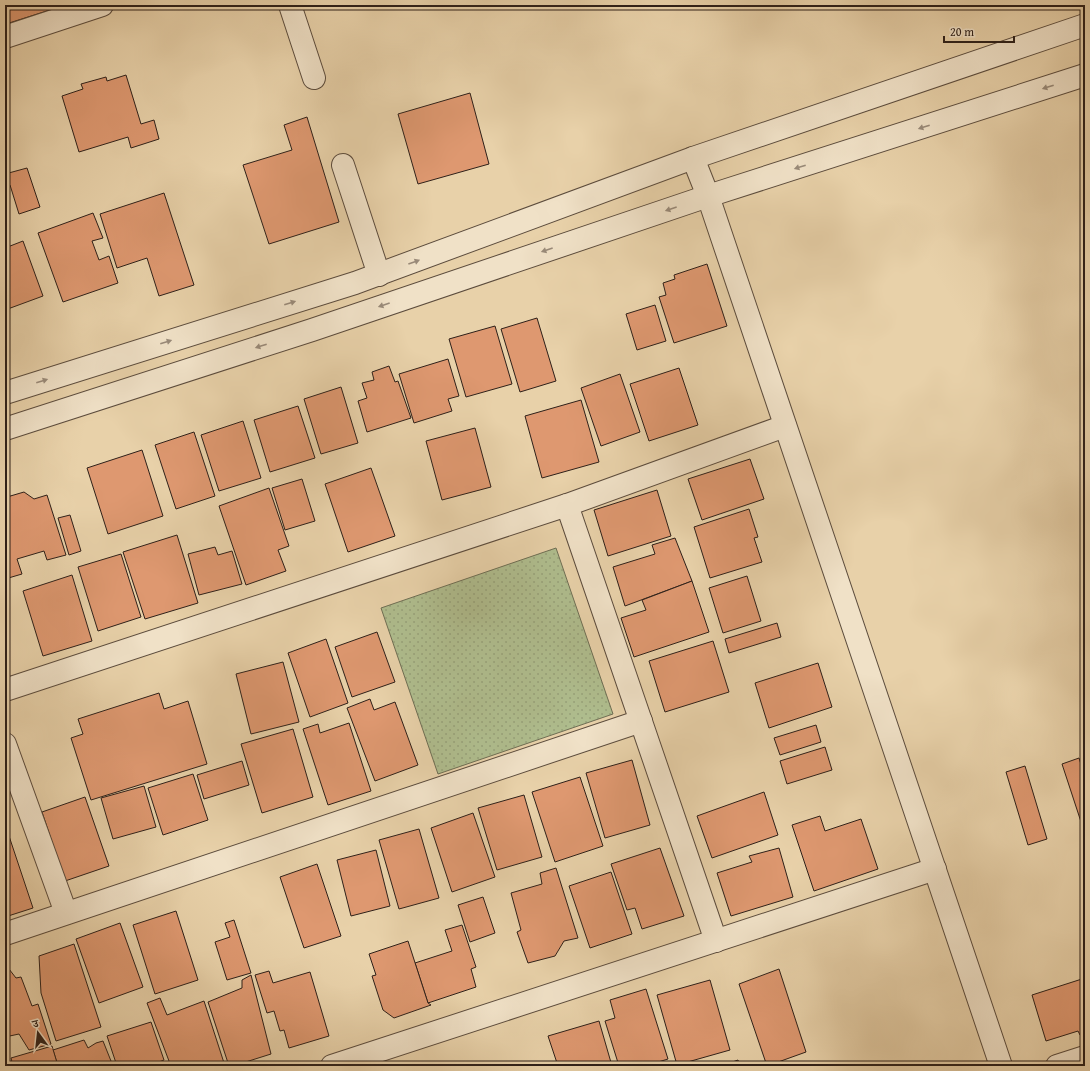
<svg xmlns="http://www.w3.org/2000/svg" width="1090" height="1071" font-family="'Gentium Book Plus','Noto Serif Devanagari',serif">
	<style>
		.green { fill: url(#green-dots); stroke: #6e6e54 }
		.building { fill: #de9870; stroke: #2e2019 }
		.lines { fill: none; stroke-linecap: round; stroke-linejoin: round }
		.minor-casing { stroke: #5c4c3d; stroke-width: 24 }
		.minor { stroke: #f0e1c7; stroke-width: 22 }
		.oneway { fill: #998a79 }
	</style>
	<defs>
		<pattern id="green-dots" width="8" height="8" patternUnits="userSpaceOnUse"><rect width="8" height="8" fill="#afbd8e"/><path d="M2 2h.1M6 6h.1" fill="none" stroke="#97a27a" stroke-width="1.8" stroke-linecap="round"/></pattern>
	</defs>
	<rect width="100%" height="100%" fill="#e8d1a9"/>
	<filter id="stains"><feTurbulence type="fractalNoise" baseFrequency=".005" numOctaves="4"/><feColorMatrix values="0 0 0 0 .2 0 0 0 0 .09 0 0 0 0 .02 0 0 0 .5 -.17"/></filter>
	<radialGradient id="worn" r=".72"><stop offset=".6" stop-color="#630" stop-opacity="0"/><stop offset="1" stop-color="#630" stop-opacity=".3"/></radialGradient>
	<!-- green -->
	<polygon class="green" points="556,548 613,714 438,774 381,608"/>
	<!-- building -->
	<g class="building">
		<polygon points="5,5 52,5 53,9 6,24 5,20"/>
		<polygon points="126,75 141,124 154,120 159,139 131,148 128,137 79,152 62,96 83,89 81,84 106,77 107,81"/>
		<polygon points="470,93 489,164 418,184 398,114"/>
		<polygon points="307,117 339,222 269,244 243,165 292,150 284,125"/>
		<polygon points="27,168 40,207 19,214 10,185 5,186 5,174"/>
		<polygon points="164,193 194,285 159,296 147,258 117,268 100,214"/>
		<polygon points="93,213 103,238 92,241 99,260 109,256 118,283 63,302 38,233"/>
		<polygon points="23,241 43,296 5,310 5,248"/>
		<polygon points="707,264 727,326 674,343 659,297 666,295 663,283 675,279 674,275"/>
		<polygon points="655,305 666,341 637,350 626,314"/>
		<polygon points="537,318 556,381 520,392 501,329"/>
		<polygon points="495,326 512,384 466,397 449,339"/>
		<polygon points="448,359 459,396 448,399 452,411 414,423 399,374"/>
		<polygon points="389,366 395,382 398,381 411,418 367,432 358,401 367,398 362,383 374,380 372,372"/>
		<polygon points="679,368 698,425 649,441 630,384"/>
		<polygon points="620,374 640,432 601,446 581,388"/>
		<polygon points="341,387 358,443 321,454 304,399"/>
		<polygon points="581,400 599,462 542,478 525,416"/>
		<polygon points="298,406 315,458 270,472 254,420"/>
		<polygon points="243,421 261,478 219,491 201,435"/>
		<polygon points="475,428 491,487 442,500 426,441"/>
		<polygon points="194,432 215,496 176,509 155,445"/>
		<polygon points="142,450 163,516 108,534 87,468"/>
		<polygon points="750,459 764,499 702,520 688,479"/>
		<polygon points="371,468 395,536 348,552 325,484"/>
		<polygon points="302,479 315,521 285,530 272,488"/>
		<polygon points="269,488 289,546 278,550 286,571 246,585 219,506"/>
		<polygon points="657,490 671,536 608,556 594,510"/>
		<polygon points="24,492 34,499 47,495 66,555 47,560 44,551 17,559 22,574 5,579 5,502 7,497"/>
		<polygon points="749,509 758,537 754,538 762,562 710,578 694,527"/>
		<polygon points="70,515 81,551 69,555 58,518"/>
		<polygon points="177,535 198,603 145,619 123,552"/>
		<polygon points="675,538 692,581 625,606 613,567 655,554 652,545"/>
		<polygon points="215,547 218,555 232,551 242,584 199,595 188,554"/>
		<polygon points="121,554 141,617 98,631 78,567"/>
		<polygon points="72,575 92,641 43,656 23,591"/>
		<polygon points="747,576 761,621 723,633 709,588"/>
		<polygon points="692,581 709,632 634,657 621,618 646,610 642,600"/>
		<polygon points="777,623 781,637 729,653 725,639"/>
		<polygon points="377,632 395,682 352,697 335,647"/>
		<polygon points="326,639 348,703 310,717 288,653"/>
		<polygon points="713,641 729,692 665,712 649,661"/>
		<polygon points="283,662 299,722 251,734 236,674"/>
		<polygon points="818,663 832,707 769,728 755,683"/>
		<polygon points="159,693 164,709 188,701 207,764 91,800 71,738 83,734 78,719"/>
		<polygon points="370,699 374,710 395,702 418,765 375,781 347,708"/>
		<polygon points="349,723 371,791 328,805 303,729 318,724 320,733"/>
		<polygon points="816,725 821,742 780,755 774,738"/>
		<polygon points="293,729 313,797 262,813 241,744"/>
		<polygon points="825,747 832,770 787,784 780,761"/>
		<polygon points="1079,758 1085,777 1085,834 1062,764"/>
		<polygon points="632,760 650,825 605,838 586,773"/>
		<polygon points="242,761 249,785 204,799 197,775"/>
		<polygon points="1025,766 1047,839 1028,845 1006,772"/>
		<polygon points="193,774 208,820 163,835 148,788"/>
		<polygon points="580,777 603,846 555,862 532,792"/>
		<polygon points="144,786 156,827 113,839 101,798"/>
		<polygon points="764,792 778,835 712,858 697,816"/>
		<polygon points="524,795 542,857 497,870 478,808"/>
		<polygon points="85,797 109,866 65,881 42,812"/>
		<polygon points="473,813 495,877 452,892 431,828"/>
		<polygon points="820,816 825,831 861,819 878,869 814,891 792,825"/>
		<polygon points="419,829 439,898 399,909 379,840"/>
		<polygon points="8,833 33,908 5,917 5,834"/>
		<polygon points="660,848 684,916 642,929 635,908 627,910 611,864"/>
		<polygon points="779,848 793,897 731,916 717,873 752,862 749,856"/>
		<polygon points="376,850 390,906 351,916 337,860"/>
		<polygon points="317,864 341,936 304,948 280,877"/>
		<polygon points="556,868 578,938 564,941 555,956 528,963 517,932 521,930 511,893 542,884 540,873"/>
		<polygon points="611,872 632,934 590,948 569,886"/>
		<polygon points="483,897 495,933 470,942 458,905"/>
		<polygon points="176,911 198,980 155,994 133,925"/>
		<polygon points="234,920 251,973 227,980 215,942 230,937 225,923"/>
		<polygon points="120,923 143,987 99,1003 76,939"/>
		<polygon points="462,925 476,967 471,969 476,987 428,1003 415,963 452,951 445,930"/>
		<polygon points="408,941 428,1003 431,1005 394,1018 383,1010 372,976 376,975 369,954"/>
		<polygon points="74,944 101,1027 56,1041 41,993 39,956"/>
		<polygon points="5,969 9,969 16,978 21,977 32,1006 38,1004 51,1044 29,1050 19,1034 5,1037"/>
		<polygon points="779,969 806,1052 767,1066 739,984"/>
		<polygon points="269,971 273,983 310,972 329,1036 289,1048 284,1030 280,1031 274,1011 267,1013 255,975"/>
		<polygon points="251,975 271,1054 233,1066 229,1066 208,1002 242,988 242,980"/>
		<polygon points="1085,978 1085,1033 1080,1035 1078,1031 1046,1041 1032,995"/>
		<polygon points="710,980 730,1050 677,1065 657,995"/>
		<polygon points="646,989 668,1059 645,1066 619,1066 605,1021 615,1018 610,1000"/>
		<polygon points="160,998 167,1015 204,1001 225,1066 173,1066 169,1061 147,1003"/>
		<polygon points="599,1021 612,1066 558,1066 548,1036"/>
		<polygon points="151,1022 164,1060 156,1063 157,1066 117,1066 107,1036"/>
		<polygon points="84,1040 88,1048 96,1043 103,1041 113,1066 58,1066 53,1050"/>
		<polygon points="52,1046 58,1066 13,1066 11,1058"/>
		<polygon points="738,1060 740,1066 721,1066"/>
	</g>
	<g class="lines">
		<defs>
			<g id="minor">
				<polyline points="290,5 314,78"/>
				<polyline points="5,37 102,5"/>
				<polyline points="693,158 708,196 1001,1066"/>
				<polyline points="343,165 379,275"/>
				<polyline points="5,393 355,283 693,158 1085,25"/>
				<polyline points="5,429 312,330 708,196 1085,75"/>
				<polyline points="567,505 716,941"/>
				<polyline points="5,690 567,505 785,426"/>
				<polyline points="5,744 66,913"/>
				<polyline points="5,934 641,721"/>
				<polyline points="332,1066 935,869"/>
				<polyline points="1057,1066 1085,1057"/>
			</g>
		</defs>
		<!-- minor casing -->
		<use href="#minor" class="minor-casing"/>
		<!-- minor -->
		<use href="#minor" class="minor"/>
	</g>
	<!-- one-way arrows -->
	<defs><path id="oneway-solid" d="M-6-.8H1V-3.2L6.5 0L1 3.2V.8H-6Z"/></defs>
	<g class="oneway">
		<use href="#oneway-solid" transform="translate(1048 87) rotate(162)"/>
		<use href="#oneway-solid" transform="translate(924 127) rotate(162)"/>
		<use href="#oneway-solid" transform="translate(800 167) rotate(162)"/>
		<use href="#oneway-solid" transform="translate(671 209) rotate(161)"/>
		<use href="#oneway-solid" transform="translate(547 250) rotate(161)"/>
		<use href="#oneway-solid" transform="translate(414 262) rotate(-20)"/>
		<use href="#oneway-solid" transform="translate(290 303) rotate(-17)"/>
		<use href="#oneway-solid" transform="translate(384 305) rotate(161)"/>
		<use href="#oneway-solid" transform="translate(166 342) rotate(-17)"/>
		<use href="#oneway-solid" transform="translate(261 346) rotate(162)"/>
		<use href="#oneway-solid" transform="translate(42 381) rotate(-17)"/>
	</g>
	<!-- margin -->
	<rect width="1090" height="1071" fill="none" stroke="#e8d1a9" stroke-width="20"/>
	<rect x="6" y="6" width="1078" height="1059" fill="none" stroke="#2e2019" stroke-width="2"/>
	<rect x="10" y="10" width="1070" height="1051" fill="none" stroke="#2e2019"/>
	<!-- north arrow -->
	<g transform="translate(38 1033) rotate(345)" stroke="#f0e1c7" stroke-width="3" paint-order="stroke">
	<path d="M0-3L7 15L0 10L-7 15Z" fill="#2e2019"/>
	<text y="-6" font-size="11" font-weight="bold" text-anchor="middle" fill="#2e2019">उ</text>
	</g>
	<!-- scale -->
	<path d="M944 36v6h70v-6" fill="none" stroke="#2e2019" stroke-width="2"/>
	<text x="950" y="36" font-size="12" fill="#2e2019" stroke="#f0e1c7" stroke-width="3" paint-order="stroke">20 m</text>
	<rect width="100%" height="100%" filter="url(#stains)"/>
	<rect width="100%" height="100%" fill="url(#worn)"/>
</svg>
